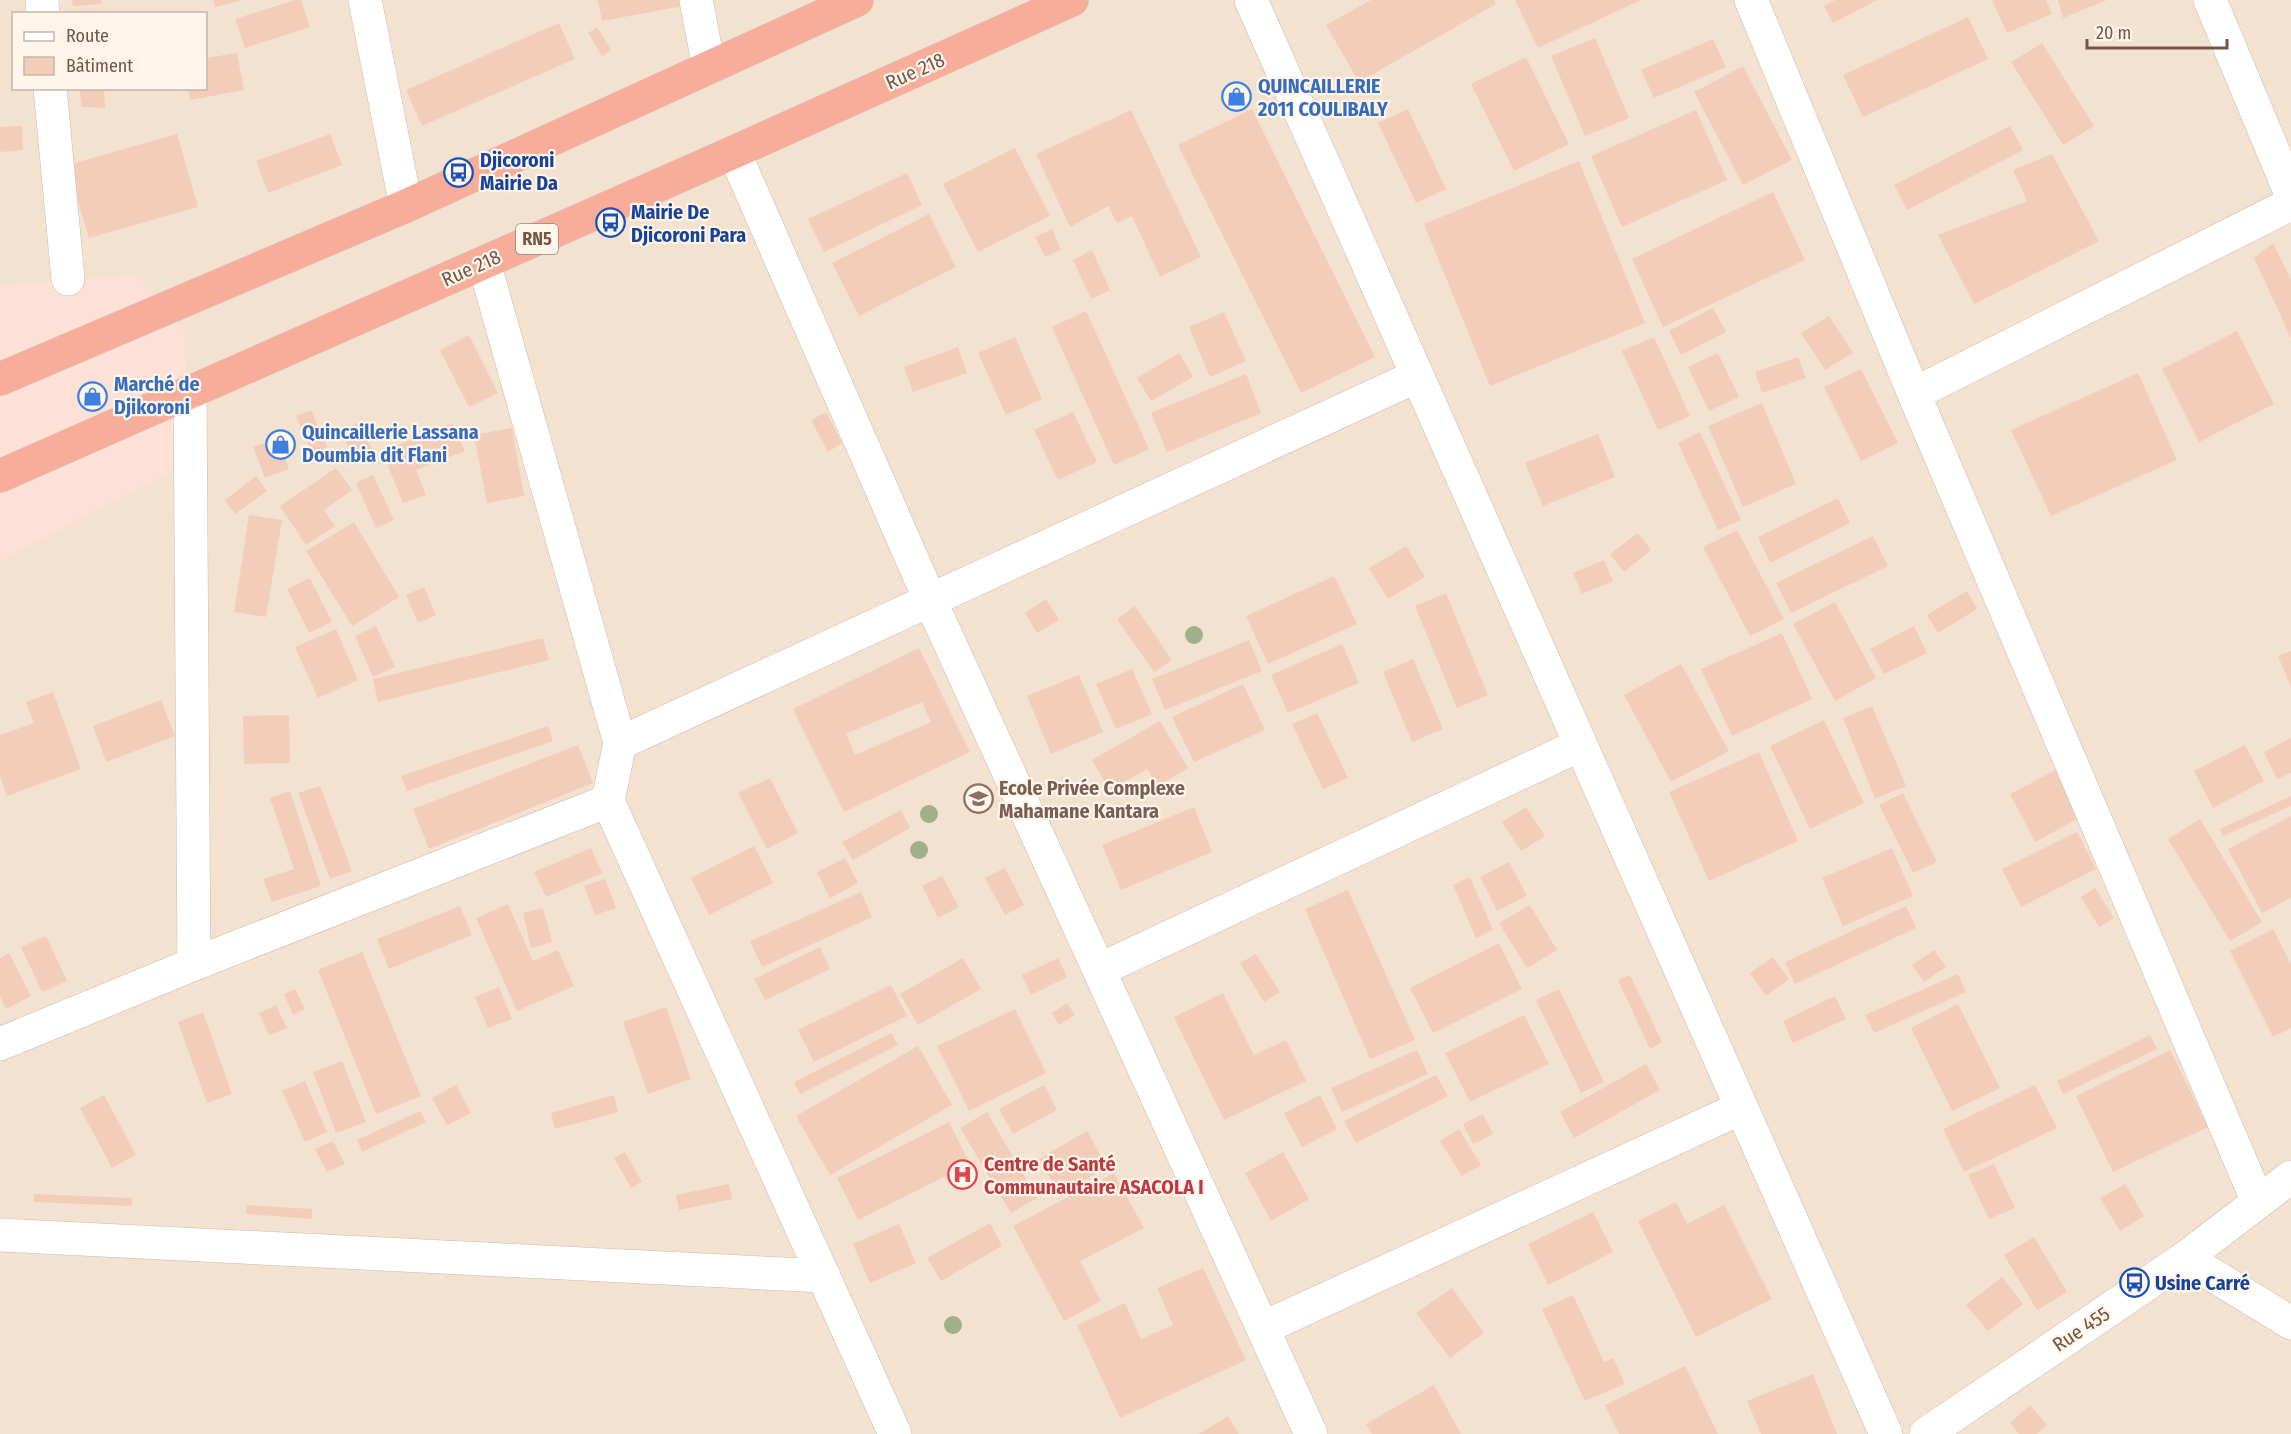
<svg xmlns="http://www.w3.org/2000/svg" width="2291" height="1434" font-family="'Fira Sans Condensed',sans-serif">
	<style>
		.residential { fill: #f4e2d1; fill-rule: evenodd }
		.commercial { fill: #fde0d6 }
		.building { fill: #f2cdba; fill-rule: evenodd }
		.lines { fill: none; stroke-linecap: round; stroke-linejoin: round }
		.minor-casing { stroke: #cfbaac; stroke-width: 34 }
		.highway-casing { stroke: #d8d0cc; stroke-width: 34 }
		.minor { stroke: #fff; stroke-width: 33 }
		.highway { stroke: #f7ad99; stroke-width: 33 }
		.tree { fill: #a0b08a }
		.labels { text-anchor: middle; stroke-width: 4.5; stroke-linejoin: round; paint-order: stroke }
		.shield { fill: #fff5e9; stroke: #9e8679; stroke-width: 1.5 }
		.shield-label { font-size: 18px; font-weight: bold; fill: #745649 }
		.street-label { font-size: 20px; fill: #745649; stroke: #fff5e9 }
		.shop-label { font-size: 20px; font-weight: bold; fill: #366cbe; stroke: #fff5e9; text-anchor: start }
		.transit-label { font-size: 20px; font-weight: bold; fill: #164399; stroke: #fff5e9; text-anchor: start }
		.education-label { font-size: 20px; font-weight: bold; fill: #785e54; stroke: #fff5e9; text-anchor: start }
		.health-label { font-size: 20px; font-weight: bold; fill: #be3a42; stroke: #fff5e9; text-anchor: start }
	</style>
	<rect width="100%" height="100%" fill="#fcf1e3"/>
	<!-- residential -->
	<path class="residential" d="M0 0H2291V1434H0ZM14 14H206V88H14Z"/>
	<!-- commercial -->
	<polygon class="commercial" points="137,276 184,331 190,462 0,561 0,286 68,279"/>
	<!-- building -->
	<g class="building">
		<polygon points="72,0 101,0 102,4 73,6"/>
		<polygon points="213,0 240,0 240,1 215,7"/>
		<polygon points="295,0 301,0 310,27 245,48 235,19"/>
		<polygon points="598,0 682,0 683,6 602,21"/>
		<polygon points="1371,0 1494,0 1496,4 1359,82 1326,25"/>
		<polygon points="1515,0 1641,0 1538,48"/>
		<polygon points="1835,0 1877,0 1833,23 1824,6"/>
		<polygon points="1992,0 2046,0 2052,14 2007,33"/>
		<polygon points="2058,0 2107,0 2063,18"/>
		<polygon points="1968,17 1988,59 1863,117 1843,75"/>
		<polygon points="559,23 575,59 422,126 406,90"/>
		<polygon points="597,27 611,50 602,56 588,33"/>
		<polygon points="1595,38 1629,118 1585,136 1551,56"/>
		<polygon points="1713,39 1726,67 1654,98 1641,70"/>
		<polygon points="2042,43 2094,126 2063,145 2011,62"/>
		<polygon points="237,53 244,90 190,100 188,88 206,88 206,58"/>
		<polygon points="1526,57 1569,144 1514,171 1471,84"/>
		<polygon points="1743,66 1792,160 1743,185 1694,92"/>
		<polygon points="79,88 104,88 105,108 82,107"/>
		<polygon points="1252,109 1375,357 1301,393 1178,145"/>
		<polygon points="1408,109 1446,189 1416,203 1378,123"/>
		<polygon points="1131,110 1201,257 1160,277 1132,216 1117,223 1108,206 1070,227 1036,154"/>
		<polygon points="1696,110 1727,180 1622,227 1591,156"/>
		<polygon points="22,126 23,150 0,152 0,127"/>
		<polygon points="2010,126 2023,150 1907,210 1894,185"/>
		<polygon points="177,134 198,207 89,238 67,165"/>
		<polygon points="330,134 342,165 268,193 256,161"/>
		<polygon points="1015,148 1050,216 978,252 943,184"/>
		<polygon points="2052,154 2099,241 1974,304 1938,235 2027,201 2013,170"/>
		<polygon points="1579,161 1645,323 1490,386 1424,224"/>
		<polygon points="907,173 922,205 824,252 808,219"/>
		<polygon points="1773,192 1805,260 1663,327 1632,259"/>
		<polygon points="929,214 956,267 859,316 832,263"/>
		<polygon points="1052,229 1061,250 1045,257 1035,237"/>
		<polygon points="2273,243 2291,279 2291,338 2254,258"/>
		<polygon points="1092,250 1110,290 1091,299 1073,260"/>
		<polygon points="1713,308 1726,332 1681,355 1669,331"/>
		<polygon points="1086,311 1149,449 1114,465 1052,327"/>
		<polygon points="1224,312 1246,361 1210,377 1189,327"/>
		<polygon points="1829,316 1853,353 1825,370 1801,333"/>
		<polygon points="2237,331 2274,404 2199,442 2162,369"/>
		<polygon points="469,335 498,393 469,407 440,350"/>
		<polygon points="1015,337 1042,399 1006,415 978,353"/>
		<polygon points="1654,337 1690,416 1658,430 1622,351"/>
		<polygon points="958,347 967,373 913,392 904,367"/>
		<polygon points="1179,353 1193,377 1151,401 1137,378"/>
		<polygon points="1718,353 1739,397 1709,411 1688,367"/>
		<polygon points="1798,357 1806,378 1762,393 1755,372"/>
		<polygon points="1861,369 1898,443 1861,461 1824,387"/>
		<polygon points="2138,373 2177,460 2051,516 2011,430"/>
		<polygon points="1246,374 1261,413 1167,452 1151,413"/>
		<polygon points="1762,403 1796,484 1743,507 1708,426"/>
		<polygon points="311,410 327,447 312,453 296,416"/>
		<polygon points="826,412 842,443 828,452 811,420"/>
		<polygon points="1073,412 1097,462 1058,480 1034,430"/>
		<polygon points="357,423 373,450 356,460 340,433"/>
		<polygon points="453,423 465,451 416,470 426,495 403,503 382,451"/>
		<polygon points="512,428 524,496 487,503 474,435"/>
		<polygon points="1700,432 1741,520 1718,530 1678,443"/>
		<polygon points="1598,434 1615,477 1543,506 1525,463"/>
		<polygon points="278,438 289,469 265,478 253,447"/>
		<polygon points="336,468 352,490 324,510 335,526 306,545 280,506"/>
		<polygon points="373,475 394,520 376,528 356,483"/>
		<polygon points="256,476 267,491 235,514 225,500"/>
		<polygon points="1838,498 1850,523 1770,563 1758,537"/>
		<polygon points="249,515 282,520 266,617 234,612"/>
		<polygon points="354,522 399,597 352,626 306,551"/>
		<polygon points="1737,530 1784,619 1750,636 1703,547"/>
		<polygon points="1638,533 1651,550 1624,572 1610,554"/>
		<polygon points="1873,536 1888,566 1791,613 1776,583"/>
		<polygon points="1406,546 1425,577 1388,599 1369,568"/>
		<polygon points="1604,560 1613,581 1582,594 1573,573"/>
		<polygon points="1334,576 1357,624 1268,664 1246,616"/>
		<polygon points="310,578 332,622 309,633 287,589"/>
		<polygon points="424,587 436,615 418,623 406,595"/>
		<polygon points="1967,591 1977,609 1938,633 1927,615"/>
		<polygon points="1446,593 1488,695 1457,708 1415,606"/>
		<polygon points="1046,599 1059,620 1037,633 1025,613"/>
		<polygon points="1835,602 1876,678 1835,701 1793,624"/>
		<polygon points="1135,606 1172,660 1154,672 1117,619"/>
		<polygon points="376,626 395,667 373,677 355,636"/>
		<polygon points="1914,626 1927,653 1884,674 1870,649"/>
		<polygon points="336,629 358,680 318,698 295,647"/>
		<polygon points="1782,633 1812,699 1732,736 1701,669"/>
		<polygon points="543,638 549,660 378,702 373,679"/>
		<polygon points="1249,640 1262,671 1165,710 1152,679"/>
		<polygon points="1342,644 1359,683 1288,713 1271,675"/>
		<path d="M919 648 970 752 844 812 793 709ZM922 702 931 722 855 755 846 734Z"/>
		<polygon points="2291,651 2291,687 2278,656"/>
		<polygon points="1413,659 1443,729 1412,742 1383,672"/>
		<polygon points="1681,664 1729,751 1671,782 1624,695"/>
		<polygon points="1132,669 1152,714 1116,729 1096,684"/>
		<polygon points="1079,675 1103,732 1051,754 1027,696"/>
		<polygon points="1243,684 1265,730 1194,762 1172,717"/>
		<polygon points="53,692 81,769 7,796 0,776 0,735 34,723 26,702"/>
		<polygon points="161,700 175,736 106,762 93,726"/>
		<polygon points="1872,706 1906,786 1875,799 1843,718"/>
		<polygon points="1317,713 1348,778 1323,789 1292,724"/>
		<polygon points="289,715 290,763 244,764 243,716"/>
		<polygon points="1824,720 1864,803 1810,829 1770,746"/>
		<polygon points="1160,721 1188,768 1158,786 1147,769 1110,790 1092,760"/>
		<polygon points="548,726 553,741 407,791 401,776"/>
		<polygon points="2291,738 2291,773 2277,779 2264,752"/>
		<polygon points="578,745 593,783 429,849 413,809"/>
		<polygon points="2245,745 2264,781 2213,808 2194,771"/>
		<polygon points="1759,752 1798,841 1709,881 1669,792"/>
		<polygon points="2058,769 2083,816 2035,842 2010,794"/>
		<polygon points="770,778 798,833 767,849 738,793"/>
		<polygon points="320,786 352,871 330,879 298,793"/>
		<polygon points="290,791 321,886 272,902 263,879 294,869 270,798"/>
		<polygon points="1903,793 1937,862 1913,873 1879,805"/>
		<polygon points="2291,796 2291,806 2223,836 2220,829"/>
		<polygon points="1194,807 1212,852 1121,890 1102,845"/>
		<polygon points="1526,807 1545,836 1521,851 1502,822"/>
		<polygon points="901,810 910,828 853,860 842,842"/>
		<polygon points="2291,816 2291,898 2262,913 2228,849"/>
		<polygon points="2200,819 2262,922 2230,941 2168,839"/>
		<polygon points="2077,832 2096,869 2021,907 2002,869"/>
		<polygon points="754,846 773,883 709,915 691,878"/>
		<polygon points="591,848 602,873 546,897 534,872"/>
		<polygon points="1892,848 1913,896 1843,926 1822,878"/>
		<polygon points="845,858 858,883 830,898 817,872"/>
		<polygon points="1509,862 1527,896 1497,911 1480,877"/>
		<polygon points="1005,868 1024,905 1005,915 985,878"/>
		<polygon points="942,876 959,907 938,918 922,886"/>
		<polygon points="1470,877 1493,930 1476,938 1453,885"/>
		<polygon points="605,879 616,908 595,915 584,886"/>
		<polygon points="2095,888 2114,918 2099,927 2081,897"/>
		<polygon points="1348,890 1415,1040 1370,1059 1305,909"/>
		<polygon points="861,892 872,917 762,967 750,941"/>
		<polygon points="508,904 533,961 558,950 574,986 517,1011 476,918"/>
		<polygon points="1530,905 1557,950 1527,968 1499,923"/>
		<polygon points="460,906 472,935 389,969 377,939"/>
		<polygon points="1906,906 1916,928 1795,984 1785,962"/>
		<polygon points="543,908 552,942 531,948 523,913"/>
		<polygon points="2273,929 2291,964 2291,1028 2273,1037 2230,951"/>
		<polygon points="46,936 67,981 42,992 21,947"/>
		<polygon points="1499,943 1522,989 1433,1033 1410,988"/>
		<polygon points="820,947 830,969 765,1000 754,979"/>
		<polygon points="1934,950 1946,967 1924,982 1912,965"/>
		<polygon points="362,952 421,1096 376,1114 318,970"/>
		<polygon points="9,953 31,996 6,1009 0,997 0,958"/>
		<polygon points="1256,954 1280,992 1264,1002 1240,963"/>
		<polygon points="1773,957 1789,979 1766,996 1750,973"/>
		<polygon points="963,958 981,989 918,1025 900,994"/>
		<polygon points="1058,958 1067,977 1031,995 1022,975"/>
		<polygon points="1958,974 1966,992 1874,1033 1865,1015"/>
		<polygon points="1630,975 1662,1042 1650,1049 1618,980"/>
		<polygon points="891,985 907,1016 814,1062 798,1030"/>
		<polygon points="499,987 512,1019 488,1028 475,997"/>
		<polygon points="295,989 305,1009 293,1015 284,994"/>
		<polygon points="1559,989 1604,1082 1581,1093 1536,1000"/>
		<polygon points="1223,993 1254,1055 1286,1040 1306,1081 1224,1120 1174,1017"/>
		<polygon points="1835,996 1846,1019 1793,1043 1783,1021"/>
		<polygon points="1067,1003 1075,1015 1059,1025 1052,1013"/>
		<polygon points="1958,1004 2000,1088 1952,1111 1911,1028"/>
		<polygon points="276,1005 287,1028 269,1035 259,1013"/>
		<polygon points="666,1007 691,1079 648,1094 623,1022"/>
		<polygon points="1015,1009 1046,1073 969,1111 937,1046"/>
		<polygon points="203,1012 232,1094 207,1103 178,1022"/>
		<polygon points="1524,1015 1549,1064 1470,1102 1445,1053"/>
		<polygon points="891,1033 898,1045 800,1094 794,1082"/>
		<polygon points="2150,1035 2157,1049 2063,1094 2057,1081"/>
		<polygon points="918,1046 952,1105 830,1175 796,1116"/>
		<polygon points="1417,1050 1428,1074 1342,1112 1331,1088"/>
		<polygon points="2170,1050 2208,1127 2113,1172 2076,1096"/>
		<polygon points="342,1061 366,1122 336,1133 313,1072"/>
		<polygon points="1646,1064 1660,1090 1574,1138 1560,1112"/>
		<polygon points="1436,1075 1448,1096 1356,1143 1344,1121"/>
		<polygon points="305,1081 327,1132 305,1142 282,1091"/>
		<polygon points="456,1085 471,1113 447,1125 432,1098"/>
		<polygon points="1044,1085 1057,1110 1013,1134 999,1109"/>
		<polygon points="2035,1085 2057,1128 1964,1172 1943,1129"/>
		<polygon points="104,1095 136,1155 112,1168 80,1108"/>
		<polygon points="614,1095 618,1112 555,1129 551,1113"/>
		<polygon points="1320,1095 1337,1129 1302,1147 1284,1113"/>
		<polygon points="420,1111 426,1122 362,1152 357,1140"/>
		<polygon points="987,1112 1037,1198 1011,1213 960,1128"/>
		<polygon points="1483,1114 1493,1134 1473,1144 1463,1124"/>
		<polygon points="949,1122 970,1164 858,1220 837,1178"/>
		<polygon points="1459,1129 1481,1165 1462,1176 1440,1141"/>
		<polygon points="1087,1131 1107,1167 1060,1195 1039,1159"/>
		<polygon points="333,1141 345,1164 327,1172 315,1149"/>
		<polygon points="625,1152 642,1182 631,1188 614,1158"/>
		<polygon points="1283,1152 1309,1199 1271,1221 1245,1173"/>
		<polygon points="1994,1164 2015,1208 1989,1219 1968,1175"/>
		<polygon points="1114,1173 1144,1228 1080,1261 1101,1301 1064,1321 1013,1226"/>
		<polygon points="729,1184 732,1199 679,1210 676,1195"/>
		<polygon points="2125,1184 2144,1216 2120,1231 2100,1198"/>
		<polygon points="34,1194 132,1198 132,1206 34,1202"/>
		<polygon points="1676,1202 1687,1224 1724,1205 1772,1299 1696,1337 1638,1221"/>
		<polygon points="247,1205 312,1209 312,1219 246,1214"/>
		<polygon points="1593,1212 1613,1252 1548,1285 1528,1244"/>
		<polygon points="990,1223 1002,1246 941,1281 927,1258"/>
		<polygon points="899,1224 916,1263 870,1283 853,1244"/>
		<polygon points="2034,1237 2067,1292 2037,1310 2004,1255"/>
		<polygon points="1203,1268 1246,1360 1120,1418 1077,1325 1125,1303 1141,1339 1173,1325 1157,1288"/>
		<polygon points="2002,1277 2023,1304 1988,1331 1966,1305"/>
		<polygon points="1452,1288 1484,1333 1450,1358 1416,1313"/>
		<polygon points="1573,1295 1604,1362 1613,1358 1625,1384 1585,1401 1542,1309"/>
		<polygon points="1685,1366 1718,1434 1619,1434 1605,1405"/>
		<polygon points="1813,1374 1837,1434 1761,1434 1747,1401"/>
		<polygon points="1434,1385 1461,1434 1372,1434 1366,1424"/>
		<polygon points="2030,1405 2047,1425 2037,1434 2019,1434 2010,1423"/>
		<polygon points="1228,1416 1239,1434 1199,1434"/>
	</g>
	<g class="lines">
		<defs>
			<g id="minor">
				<polyline points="42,0 43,14"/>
				<polyline points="365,0 406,206"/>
				<polyline points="696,0 709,67"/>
				<polyline points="1251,0 1886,1434"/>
				<polyline points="1751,0 1914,394 2258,1202"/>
				<polyline points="2210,0 2291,194"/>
				<polyline points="50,88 68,279"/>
				<polyline points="734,152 930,600 1311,1434"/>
				<polyline points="484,263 620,743 608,801 895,1434"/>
				<polyline points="190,393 194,964"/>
				<polyline points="1914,394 2291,204"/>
				<polyline points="620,743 1417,376"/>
				<polyline points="1099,970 1580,745"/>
				<polyline points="0,1044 194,964 608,801"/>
				<polyline points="0,1235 824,1276"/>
				<polyline points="2185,1258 2291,1323"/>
				<polyline points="1263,1328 1741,1108"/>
				<polyline points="1926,1434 2185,1258 2291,1177"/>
			</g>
			<g id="highway">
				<polyline points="0,379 406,206 857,0"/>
				<polyline points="0,476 734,152 1072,0"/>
			</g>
		</defs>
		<!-- minor casing -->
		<use href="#minor" class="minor-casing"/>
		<!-- highway casing -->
		<use href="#highway" class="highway-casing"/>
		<!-- minor -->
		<use href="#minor" class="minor"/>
		<!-- highway -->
		<use href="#highway" class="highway"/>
	</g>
	<!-- trees -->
	<g class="tree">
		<circle cx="1194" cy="635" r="9"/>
		<circle cx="929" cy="814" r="9"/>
		<circle cx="919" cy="850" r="9"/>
		<circle cx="953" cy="1325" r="9"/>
	</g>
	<!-- icons -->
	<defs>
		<symbol id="shop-ring" viewBox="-11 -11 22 22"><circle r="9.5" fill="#fff5e9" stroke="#3f7fe0" stroke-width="1.5"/><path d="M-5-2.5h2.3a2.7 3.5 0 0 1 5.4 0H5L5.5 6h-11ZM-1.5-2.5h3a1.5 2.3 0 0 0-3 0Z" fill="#3f7fe0"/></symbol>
		<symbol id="bus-ring" viewBox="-11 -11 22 22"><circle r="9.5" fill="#fff5e9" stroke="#1a4fb4" stroke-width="1.5"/><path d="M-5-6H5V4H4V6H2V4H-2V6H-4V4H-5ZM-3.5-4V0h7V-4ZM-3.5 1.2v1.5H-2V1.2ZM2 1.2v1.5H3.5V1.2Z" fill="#1a4fb4"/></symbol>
		<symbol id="school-ring" viewBox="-11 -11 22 22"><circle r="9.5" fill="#fff5e9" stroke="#8d6e63" stroke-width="1.5"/><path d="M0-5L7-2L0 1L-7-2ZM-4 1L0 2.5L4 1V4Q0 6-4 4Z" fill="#8d6e63"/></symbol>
		<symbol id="hospital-ring" viewBox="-11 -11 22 22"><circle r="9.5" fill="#fff5e9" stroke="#e0444e" stroke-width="1.5"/><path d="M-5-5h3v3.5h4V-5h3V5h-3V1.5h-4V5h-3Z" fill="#e0444e"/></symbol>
	</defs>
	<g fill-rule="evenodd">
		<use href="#shop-ring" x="1220" y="80" width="33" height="33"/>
		<use href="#bus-ring" x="442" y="156" width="33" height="33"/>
		<use href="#bus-ring" x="594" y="206" width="33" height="33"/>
		<use href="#shop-ring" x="76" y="380" width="33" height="33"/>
		<use href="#shop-ring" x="264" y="428" width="33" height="33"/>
		<use href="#school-ring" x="962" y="782" width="33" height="33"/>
		<use href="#hospital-ring" x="946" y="1158" width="33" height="33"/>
		<use href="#bus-ring" x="2118" y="1266" width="33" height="33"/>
	</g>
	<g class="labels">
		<!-- shield labels -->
		<rect class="shield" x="516" y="224" width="42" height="30" rx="4.5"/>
		<g class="shield-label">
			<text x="537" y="245">RN5</text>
		</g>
		<!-- street labels -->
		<g class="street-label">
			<text transform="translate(915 71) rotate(-24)" y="7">Rue 218</text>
			<text transform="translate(471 268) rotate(-24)" y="7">Rue 218</text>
			<text transform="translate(2081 1329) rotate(-34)" y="7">Rue 455</text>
		</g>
		<!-- shop labels -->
		<g class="shop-label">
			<text x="1258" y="93">QUINCAILLERIE<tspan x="1258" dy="23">2011 COULIBALY</tspan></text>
			<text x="114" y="391">Marché de<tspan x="114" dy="23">Djikoroni</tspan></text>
			<text x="302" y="439">Quincaillerie Lassana<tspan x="302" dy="23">Doumbia dit Flani</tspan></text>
		</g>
		<!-- transit labels -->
		<g class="transit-label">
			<text x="480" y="167">Djicoroni<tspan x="480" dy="23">Mairie Da</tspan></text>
			<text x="631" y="219">Mairie De<tspan x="631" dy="23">Djicoroni Para</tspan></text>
			<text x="2155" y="1290">Usine Carré</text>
		</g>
		<!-- education labels -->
		<g class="education-label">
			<text x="999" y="795">Ecole Privée Complexe<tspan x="999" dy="23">Mahamane Kantara</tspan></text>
		</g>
		<!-- health labels -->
		<g class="health-label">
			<text x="984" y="1171">Centre de Santé<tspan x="984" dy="23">Communautaire ASACOLA I</tspan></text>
		</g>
	</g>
	<!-- legend -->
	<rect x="12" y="12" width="195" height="78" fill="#fff5e9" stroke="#c7b5a9" stroke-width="1.5"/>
	<rect x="24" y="32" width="30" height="9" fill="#ffffff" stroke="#c7b5a9" stroke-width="1.5"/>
	<text x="66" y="42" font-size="18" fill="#745649">Route</text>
	<rect x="24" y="57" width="30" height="18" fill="#f2cdba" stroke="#c7b5a9" stroke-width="1.5"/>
	<text x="66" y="72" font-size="18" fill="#745649">Bâtiment</text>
	<!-- scale -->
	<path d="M2087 39v9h140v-9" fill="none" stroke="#745649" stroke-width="3"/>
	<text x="2096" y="39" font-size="18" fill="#745649" stroke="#fff5e9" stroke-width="4.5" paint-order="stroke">20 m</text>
</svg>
